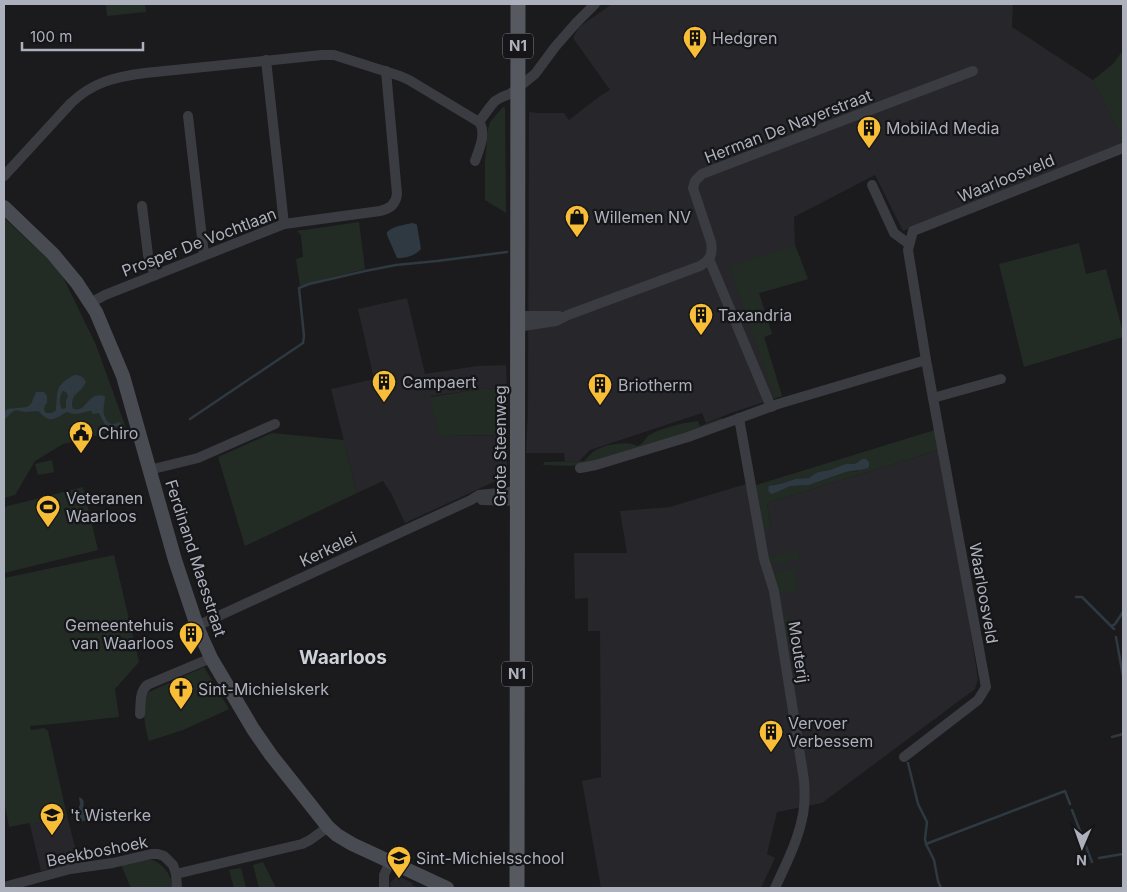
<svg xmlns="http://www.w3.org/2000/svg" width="1127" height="892" font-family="Inter,sans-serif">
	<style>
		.built { fill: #27262a }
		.green { fill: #222c24; fill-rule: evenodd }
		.water { fill: #2f3942; fill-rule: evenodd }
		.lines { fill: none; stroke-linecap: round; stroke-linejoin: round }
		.stream { stroke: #2f3942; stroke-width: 2.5 }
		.street { stroke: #3b3c42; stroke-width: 10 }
		.secondary { stroke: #494b52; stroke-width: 14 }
		.primary { stroke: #575961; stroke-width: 15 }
		.labels { text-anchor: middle; stroke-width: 4.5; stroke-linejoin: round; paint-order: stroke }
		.shield { fill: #161518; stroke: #80828c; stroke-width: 1 }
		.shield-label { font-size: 15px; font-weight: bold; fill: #adb1bd }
		.poi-label { font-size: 16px; fill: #adb1bd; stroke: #161518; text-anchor: start }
		.street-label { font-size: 16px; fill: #adb1bd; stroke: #161518 }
		.quarter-label { font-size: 19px; font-weight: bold; fill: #ced0d9; stroke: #161518 }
	</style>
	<rect width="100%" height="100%" fill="#1b1b1d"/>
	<!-- built -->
	<g class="built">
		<polygon points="612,4 1013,4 1012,27 1093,80 1123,140 1123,145 903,231 875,175 794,217 795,245 808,279 759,293 772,334 764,337 782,396 731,413 706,423 702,413 590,450 579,461 565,461 564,453 526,453 528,414 529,112 539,113 564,113 569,120 600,96 610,90 573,38 579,27"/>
		<polygon points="407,298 425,374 477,366 506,365 507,388 481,389 431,396 439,436 507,435 507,480 498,480 405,523 391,493 383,481 357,493 331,389 374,379 358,309"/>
		<polygon points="942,449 978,679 975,689 822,803 777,812 767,854 775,858 761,888 601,888 582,781 601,777 600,631 588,631 588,598 575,599 574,553 627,553 620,511 670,507 746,484 756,485 763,529 771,528 767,503"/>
		<polygon points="67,816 79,862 41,871 30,825"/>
		<polygon points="397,876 413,883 412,885 419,888 391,888 390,883"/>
	</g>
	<!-- green -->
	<g class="green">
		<polygon points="106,4 145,4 146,12 107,16"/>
		<polygon points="1123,50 1123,140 1093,80 1114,63"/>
		<polygon points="503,107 504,107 505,109 506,213 485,200 485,161 488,129 490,122"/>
		<polygon points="4,218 59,269 96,345 126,428 63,444 35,461 15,495 4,498"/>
		<polygon points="359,222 365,269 306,284 306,285 299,286 300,286 296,259 303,257 301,235 297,231"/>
		<polygon points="1079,243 1086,274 1106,269 1123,332 1123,337 1024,367 999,264"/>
		<polygon points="795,245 808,279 759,293 772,334 764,337 782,396 775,398 729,267"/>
		<polygon points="507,388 507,435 439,436 430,397 481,389"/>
		<path d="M721 418 723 420 700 430 581 465 571 466 543 465 544 463 545 462 584 461C587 458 590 455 593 452 602 445 627 440 637 446 643 444 644 440 648 436 658 429 686 422 698 421L700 426Z"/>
		<path d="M938 429 942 449 767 503 771 528 763 530 756 485ZM862 459H866L869 462 858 471 846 472 809 485 791 486 779 491 771 485 783 483 795 479 811 478 818 472 830 470 845 464H855Z"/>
		<polygon points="272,433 344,440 357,493 245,546 218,457"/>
		<polygon points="52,460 54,472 38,475 35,464"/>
		<polygon points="83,487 98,550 4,573 4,507"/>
		<path d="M795 550V551L798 550 800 558C795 559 778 565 773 564 770 562 769 560 768 557Z"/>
		<polygon points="114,555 139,662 115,689 119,717 53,724 30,726 31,730 44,728 48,731 67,816 30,825 29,823 9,827 4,800 4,578"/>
		<polygon points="803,565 806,567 795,569 798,591 782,593 778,591 774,577 777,572"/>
		<polygon points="788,614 792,643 787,644 783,618 785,615"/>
		<path d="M204 667 229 709 183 730 149 741C145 728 140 703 149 692Z"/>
		<path d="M148 859C161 861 173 875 172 888H131L121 865Z"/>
		<polygon points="263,862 276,888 259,888 253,865"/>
		<polygon points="241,868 246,888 234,888 229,870"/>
	</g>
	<!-- water -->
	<g class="water">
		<path d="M412 223 416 224 417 225 421 249C416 255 405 259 397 258L387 235V232C394 226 403 225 412 223Z"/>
		<path d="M74 375C80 375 83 376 86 382 81 394 69 393 73 409 88 413 86 391 105 396 105 405 101 411 106 419 110 426 114 424 120 422L121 425 107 429 99 413 92 414V411C81 411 80 417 67 412 60 415 53 423 45 417 43 416 41 413 38 411L25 412 16 410 12 412 4 420V413L7 409 27 407 31 404 36 392H44L47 396V403L45 405 44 410 46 413H52L56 410C58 391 54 386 74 375ZM63 391 66 392 68 396 66 401V408L62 409C59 405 59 396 63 391Z"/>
		<polygon points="862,459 866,459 869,462 869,466 868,468 860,470 846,472 809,485 791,486 772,494 770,493 768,490 769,486 783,483 795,479 809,478 818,472 830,470 845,464 855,464"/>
		<path d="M79 797C85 799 84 804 83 809L86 814V820L81 822 77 813 80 804Z"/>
	</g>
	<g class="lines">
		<!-- stream -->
		<g class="stream">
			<polyline points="190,419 303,343 304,336 299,288 309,284 365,271 396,265 437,261 507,252"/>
			<polyline points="1076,597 1082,597 1114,629"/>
			<polyline points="1112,626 1115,624 1123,612"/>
			<polyline points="1116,637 1123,676"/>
			<polyline points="1112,737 1123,734"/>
			<polyline points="908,763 918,804 927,822 925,839 926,844 934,860 938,881 941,888"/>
			<polyline points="1072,810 1092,862"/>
			<polyline points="926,844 1065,791 1070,804"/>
			<polyline points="1099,858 1123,854"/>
		</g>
		<!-- street -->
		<g class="street">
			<polyline points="266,60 284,224"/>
			<polyline points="188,116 204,255"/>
			<path d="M475 161C479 150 487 132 479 122"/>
			<path d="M4 176 71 103C93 82 115 77 145 73L322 55H334L400 76 409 80 479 122 490 107 495 101 502 97 510 94 535 74 555 47 576 23 595 4"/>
			<polyline points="872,185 894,233 909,244"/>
			<polyline points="142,206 148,255 155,275"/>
			<polyline points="709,259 771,407"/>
			<path d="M90 303 105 295 284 224 380 211C390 209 396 204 397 194L386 71"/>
			<polyline points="517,316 559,316"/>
			<path d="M517 327 556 321 568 315 700 266C711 259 713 254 711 242L693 188 695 181 702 174 973 71"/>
			<polyline points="933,398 1001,379"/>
			<path d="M739 418 764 559 774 591 804 780C805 793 805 807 802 819 797 843 785 866 775 888"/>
			<polyline points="580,468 596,465 688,437 778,404 926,360"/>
			<polyline points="149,470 198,458 275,424"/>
			<polyline points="482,500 517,501"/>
			<polyline points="197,626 471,500 479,495 517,491"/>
			<path d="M140 714C141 704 139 693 147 685L211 658"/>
			<polyline points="904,757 978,700 986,687 926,360 908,250 913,231 1123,148"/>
			<polyline points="176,874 177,888"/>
			<polyline points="4,887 70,869 113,863 151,854 158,854 164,856 173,865 176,874 302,844 310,840 328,827"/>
			<polyline points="384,888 384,875 390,862"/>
		</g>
		<!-- secondary -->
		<polyline class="secondary" points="4,207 53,254 77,283 96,312 123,376 175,560 197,626 202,638 211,658 253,729 271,755 328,827 337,835 352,844 447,888"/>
		<!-- primary -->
		<polyline class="primary" points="517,888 518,4"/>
	</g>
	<!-- icons -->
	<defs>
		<symbol id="building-pin" viewBox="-11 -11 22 30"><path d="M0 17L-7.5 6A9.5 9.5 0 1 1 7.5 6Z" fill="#f8be37" stroke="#161518"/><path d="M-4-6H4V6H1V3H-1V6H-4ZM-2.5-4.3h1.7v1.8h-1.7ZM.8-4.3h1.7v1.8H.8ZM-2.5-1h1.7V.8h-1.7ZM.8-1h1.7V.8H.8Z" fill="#111"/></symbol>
		<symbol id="shop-pin" viewBox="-11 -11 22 30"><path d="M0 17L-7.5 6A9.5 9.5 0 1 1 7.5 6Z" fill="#f8be37" stroke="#161518"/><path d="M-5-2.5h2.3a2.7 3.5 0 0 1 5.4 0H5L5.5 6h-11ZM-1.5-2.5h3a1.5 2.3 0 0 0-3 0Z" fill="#111"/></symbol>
		<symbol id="civic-pin" viewBox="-11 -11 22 30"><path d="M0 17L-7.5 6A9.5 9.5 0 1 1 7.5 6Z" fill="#f8be37" stroke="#161518"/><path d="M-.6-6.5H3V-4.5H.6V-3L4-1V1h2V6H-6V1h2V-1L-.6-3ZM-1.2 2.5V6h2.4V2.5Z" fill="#111"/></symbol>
		<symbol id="stadium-pin" viewBox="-11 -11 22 30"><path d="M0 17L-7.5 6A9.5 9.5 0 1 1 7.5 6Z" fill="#f8be37" stroke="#161518"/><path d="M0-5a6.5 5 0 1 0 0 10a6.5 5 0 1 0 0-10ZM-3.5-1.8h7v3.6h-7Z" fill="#111"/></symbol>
		<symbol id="church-pin" viewBox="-11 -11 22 30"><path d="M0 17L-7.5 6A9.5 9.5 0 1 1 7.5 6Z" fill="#f8be37" stroke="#161518"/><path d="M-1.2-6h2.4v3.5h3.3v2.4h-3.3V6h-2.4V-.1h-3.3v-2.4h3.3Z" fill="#111"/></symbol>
		<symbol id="school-pin" viewBox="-11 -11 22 30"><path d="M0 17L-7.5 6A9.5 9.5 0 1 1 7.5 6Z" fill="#f8be37" stroke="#161518"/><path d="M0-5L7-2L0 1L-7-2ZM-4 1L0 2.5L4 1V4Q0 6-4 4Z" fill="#111"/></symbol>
	</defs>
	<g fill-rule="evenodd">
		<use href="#building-pin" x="681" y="24" width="28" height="38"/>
		<use href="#building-pin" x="855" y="114" width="28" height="38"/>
		<use href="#shop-pin" x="563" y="203" width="28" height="38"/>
		<use href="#building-pin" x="687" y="301" width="28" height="38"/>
		<use href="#building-pin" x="370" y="368" width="28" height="38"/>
		<use href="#building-pin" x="586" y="371" width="28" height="38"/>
		<use href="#civic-pin" x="67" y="419" width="28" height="38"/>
		<use href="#stadium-pin" x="34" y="493" width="28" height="38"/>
		<use href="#building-pin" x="177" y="620" width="28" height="38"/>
		<use href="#church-pin" x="167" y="675" width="28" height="38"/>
		<use href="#building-pin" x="757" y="718" width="28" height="38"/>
		<use href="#school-pin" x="38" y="801" width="28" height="38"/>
		<use href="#school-pin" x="385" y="844" width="28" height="38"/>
	</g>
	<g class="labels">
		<!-- shield labels -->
		<g class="shield">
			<rect x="503" y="33.5" width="30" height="25" rx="4"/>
			<rect x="502" y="661.5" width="30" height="25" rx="4"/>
		</g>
		<g class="shield-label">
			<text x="518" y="51">N1</text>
			<text x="517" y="679">N1</text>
		</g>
		<!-- poi labels -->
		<g class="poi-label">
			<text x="712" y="44">Hedgren</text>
			<text x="886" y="134">MobilAd Media</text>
			<text x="594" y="223">Willemen NV</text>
			<text x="718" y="321">Taxandria</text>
			<text x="402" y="388">Campaert</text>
			<text x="618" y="391">Briotherm</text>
			<text x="98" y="439">Chiro</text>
			<text x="66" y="504">Veteranen<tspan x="66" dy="18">Waarloos</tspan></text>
			<text x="174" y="631" text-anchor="end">Gemeentehuis<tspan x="174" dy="18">van Waarloos</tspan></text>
			<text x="198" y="695">Sint-Michielskerk</text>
			<text x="788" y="729">Vervoer<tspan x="788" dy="18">Verbessem</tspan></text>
			<text x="70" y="821">'t Wisterke</text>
			<text x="416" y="864">Sint-Michielsschool</text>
		</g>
		<!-- street labels -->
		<g class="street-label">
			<text transform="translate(788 126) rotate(-21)" y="6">Herman De Nayerstraat</text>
			<text transform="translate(1006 178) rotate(-22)" y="6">Waarloosveld</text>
			<text transform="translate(199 242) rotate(-21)" y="6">Prosper De Vochtlaan</text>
			<text transform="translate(500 446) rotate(-90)" y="6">Grote Steenweg</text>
			<text transform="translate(328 549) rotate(-25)" y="6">Kerkelei</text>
			<text transform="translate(196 558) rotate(72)" y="6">Ferdinand Maesstraat</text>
			<text transform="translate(984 593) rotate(80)" y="6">Waarloosveld</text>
			<text transform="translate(799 652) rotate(81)" y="6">Mouterij</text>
			<text transform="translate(97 851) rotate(-11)" y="6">Beekboshoek</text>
		</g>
		<!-- quarter labels -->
		<g class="quarter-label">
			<text x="343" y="664">Waarloos</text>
		</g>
	</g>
	<!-- border -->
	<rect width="1127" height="892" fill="none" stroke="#adb1bd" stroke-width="10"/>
	<!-- north arrow -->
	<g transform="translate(1082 847) rotate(182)" stroke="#161518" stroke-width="4" paint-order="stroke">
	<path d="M0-4L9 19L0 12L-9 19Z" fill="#adb1bd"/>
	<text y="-8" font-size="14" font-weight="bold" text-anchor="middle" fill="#adb1bd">N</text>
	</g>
	<!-- scale -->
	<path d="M22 42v8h121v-8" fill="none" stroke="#adb1bd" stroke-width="2.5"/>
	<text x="30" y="42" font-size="15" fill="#adb1bd" stroke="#161518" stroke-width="4" paint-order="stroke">100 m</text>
</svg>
